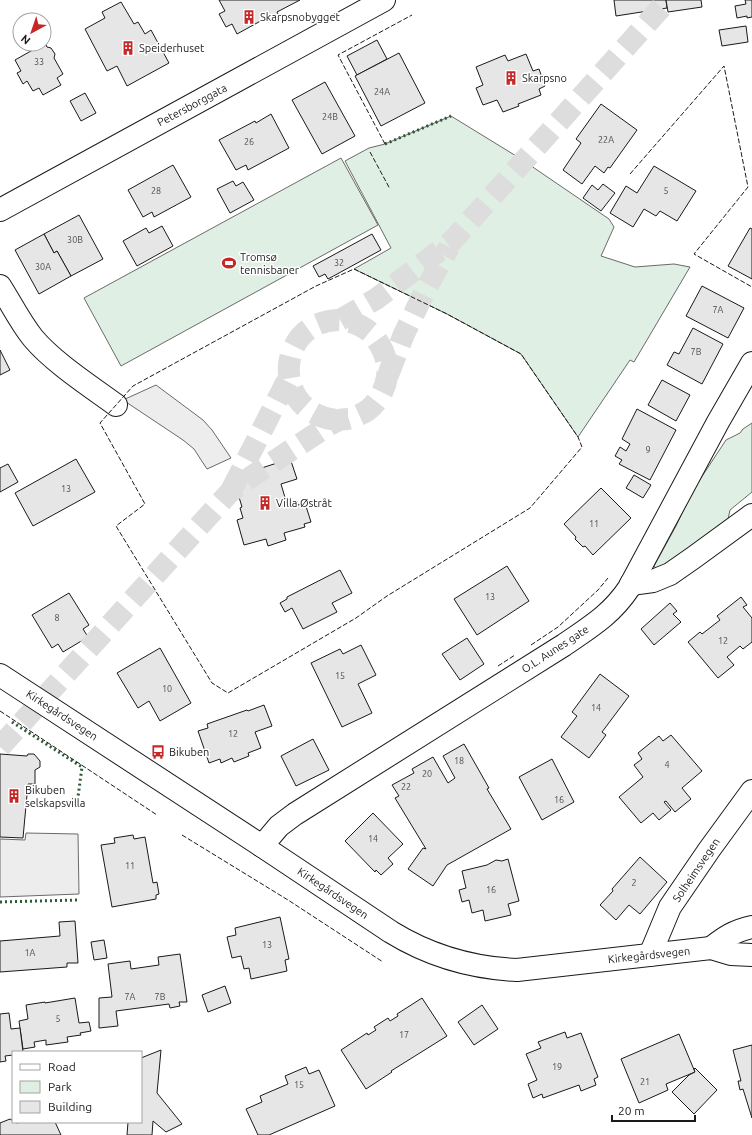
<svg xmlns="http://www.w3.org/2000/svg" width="752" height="1135" font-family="Ubuntu,sans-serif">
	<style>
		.green { fill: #e0efe3; stroke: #6a6a6a }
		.parking { fill: #ededed; stroke: #6a6a6a }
		.building { fill: #e6e6e6; stroke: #1a1a1a }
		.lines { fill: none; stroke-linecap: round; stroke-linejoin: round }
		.primary-tunnel { stroke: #ddd; stroke-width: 22; stroke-dasharray: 22 11; stroke-linecap: butt }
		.minor-casing { stroke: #1a1a1a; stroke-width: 24 }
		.tertiary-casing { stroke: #1a1a1a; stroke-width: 24 }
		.minor { stroke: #fff; stroke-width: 22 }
		.tertiary { stroke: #fff; stroke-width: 22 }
		.hedge { stroke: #2b5a34; stroke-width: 3; stroke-dasharray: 2 3; stroke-linecap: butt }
		.fence { stroke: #1a1a1a; stroke-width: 1; stroke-dasharray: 5 2; stroke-linecap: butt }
		.labels { text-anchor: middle; stroke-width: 3; stroke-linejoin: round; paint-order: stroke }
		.number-label { font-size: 9px; fill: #4d4d4d }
		.poi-label { font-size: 11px; fill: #1a1a1a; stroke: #fff; text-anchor: start }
		.street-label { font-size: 11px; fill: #1a1a1a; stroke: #fff }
	</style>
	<rect width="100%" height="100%" fill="#fff"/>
	<!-- green -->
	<g class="green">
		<polygon points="451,116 521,159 609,219 614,227 601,256 635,267 674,264 690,267 634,362 630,360 578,437 521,354 447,314 354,269 391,248 345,161 369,148 385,144"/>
		<polygon points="341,158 378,225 121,366 84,298"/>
		<polygon points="752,423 752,492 730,510 727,524 657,570 654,566 676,526 693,490 726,440 740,433 743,429"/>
	</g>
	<!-- parking -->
	<g class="parking">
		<polygon points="156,385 203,420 212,430 231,458 207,469 194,449 183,440 123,400"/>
		<polygon points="26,833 78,834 79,894 0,897 0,839 25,840"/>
	</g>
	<!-- building -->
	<g class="building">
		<polygon points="219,0 300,0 277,12 279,16 268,22 266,18 237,34 232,24 226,27 219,14 225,11"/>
		<polygon points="614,0 666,0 667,8 616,16"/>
		<polygon points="666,0 701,0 702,7 668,12"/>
		<polygon points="745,0 752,0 752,17 747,18 747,16 737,18 735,6 746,4"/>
		<polygon points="121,2 134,24 138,22 145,34 151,30 169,63 127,86 117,66 107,71 85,29 105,18 102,12"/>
		<polygon points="746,26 748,42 722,46 719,30"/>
		<polygon points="377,40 387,59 357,75 347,56"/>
		<polygon points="45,43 47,47 51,48 55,54 54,58 63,74 57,78 61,85 43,95 39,88 33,91 27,81 23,84 17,73 21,71 15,60"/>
		<polygon points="399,53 425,103 381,126 355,76"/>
		<polygon points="526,54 533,71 539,69 545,86 539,89 541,95 518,104 519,106 503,112 497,100 483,105 476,88 483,85 476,67 505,55 508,61"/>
		<polygon points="325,82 355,136 322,154 292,100"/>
		<polygon points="85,93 96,113 81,121 70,101"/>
		<polygon points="601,104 637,130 610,168 608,167 604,173 595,166 582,184 563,170 581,143 576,139"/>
		<polygon points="271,114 289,148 248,170 246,165 236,170 219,140 255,121 256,123"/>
		<polygon points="173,165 191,197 154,217 152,212 143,217 128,190"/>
		<polygon points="654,166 696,191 677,221 660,211 656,216 644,209 633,227 610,213 626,186 637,193"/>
		<polygon points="233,181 236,186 243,182 254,200 230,213 217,189"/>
		<polygon points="603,184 615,193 601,211 583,198 592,185 598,190"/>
		<polygon points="79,215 103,259 71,276 57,251 54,253 44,234"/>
		<polygon points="162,226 173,246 137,266 123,241 146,228 149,233"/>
		<polygon points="750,228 752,229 752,279 728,266"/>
		<polygon points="44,234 54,253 57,251 71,276 39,294 15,250"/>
		<polygon points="372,234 381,250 328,279 325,274 319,277 313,266"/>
		<polygon points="702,286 744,308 728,338 686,316"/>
		<polygon points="693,328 723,344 702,384 667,365 674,352 679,354"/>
		<polygon points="0,350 10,370 0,375"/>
		<polygon points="662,380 690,395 676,421 648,405"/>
		<polygon points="637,409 676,430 650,480 619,464 622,460 615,456 620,447 626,451 630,444 622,439"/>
		<polygon points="76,459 95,492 33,526 15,493"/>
		<polygon points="291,461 297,479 281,484 286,501 288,501 289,504 297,501 298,505 305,503 311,522 304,524 305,527 284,533 286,540 268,546 266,539 244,545 237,520 243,518 240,508 242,507 236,487 234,487 231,478 277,463 278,465"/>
		<polygon points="8,464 18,482 0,492 0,468"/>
		<polygon points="634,475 651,485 643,498 626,488"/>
		<polygon points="601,488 631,518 593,555 585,546 583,547 575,539 576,537 564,524"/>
		<polygon points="507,566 529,601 477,635 454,599"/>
		<polygon points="340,570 352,593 332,603 337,612 303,629 292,608 285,612 280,603 287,599 287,597"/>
		<polygon points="69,593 89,625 83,629 88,637 63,652 58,644 52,648 32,615"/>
		<polygon points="741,597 747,605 743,607 752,618 752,642 743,649 740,646 727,657 734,665 718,678 688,642 700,632 702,634 720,620 717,616"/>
		<polygon points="670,603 677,611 673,614 681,622 654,645 641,629"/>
		<polygon points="467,638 484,664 460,680 442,654"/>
		<polygon points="361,645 376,675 358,684 372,713 342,727 311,663 340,649 343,654"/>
		<polygon points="160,648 191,703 160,721 149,701 138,708 117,673"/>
		<polygon points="600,674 629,696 602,732 606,735 589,758 561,737 577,716 572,712"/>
		<polygon points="264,705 272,726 255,732 261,748 248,753 249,756 234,762 232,758 221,763 220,759 209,763 198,731 208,728 207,724 247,710 248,711"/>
		<polygon points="671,735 702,771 682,788 691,799 675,812 666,801 664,802 671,810 659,820 653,813 641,823 619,797 643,777 634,765 642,759 638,753 659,736 663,741"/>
		<polygon points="313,739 329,770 296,786 281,756"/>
		<polygon points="464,744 489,788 487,789 511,829 447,865 433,886 408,869 423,848 426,849 395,798 399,796 392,785 414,773 412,769 433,757 448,783 455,778 443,756"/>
		<polygon points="0,754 27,756 28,754 34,754 40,761 40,767 35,770 35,784 28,784 23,838 0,837"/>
		<polygon points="552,759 574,802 542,820 519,777"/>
		<polygon points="373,813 403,844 388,858 393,864 381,875 376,870 375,872 345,841"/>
		<polygon points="133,835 134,839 145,837 153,883 157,882 159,894 156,895 156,899 112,907 101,845 115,843 114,838"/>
		<polygon points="640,857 667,882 640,914 629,905 616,920 600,905 613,891 612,889"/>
		<polygon points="508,859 519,901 508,904 511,915 485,921 483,910 472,913 469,900 462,902 459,890 466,888 462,871 487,865 496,860 502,861"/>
		<polygon points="280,917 289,959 285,960 287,971 251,979 249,968 244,969 241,956 232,958 227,937 236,935 235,928"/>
		<polygon points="75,921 78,963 67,963 67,967 0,972 0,941 60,936 59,922"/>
		<polygon points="104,940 107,958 94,960 91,942"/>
		<polygon points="180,954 187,1002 179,1002 180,1006 170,1008 169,1004 116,1011 118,1026 99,1028 99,998 112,997 108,964 130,961 131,969 159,965 158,957"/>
		<polygon points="225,986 231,1003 208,1012 202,995"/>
		<polygon points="75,998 79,1023 89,1022 91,1031 80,1033 81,1035 67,1037 68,1042 46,1045 46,1040 34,1042 35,1047 23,1049 19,1021 28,1019 26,1005 45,1002 45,1003"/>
		<polygon points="422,998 447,1036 391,1071 392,1072 366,1089 341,1050 367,1033 368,1035 376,1030 374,1027 388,1018 390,1021 398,1016 397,1014"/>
		<polygon points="482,1005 498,1029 474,1045 458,1022"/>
		<polygon points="9,1013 11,1029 20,1028 23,1052 13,1052 13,1055 5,1056 6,1061 0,1062 0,1014"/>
		<polygon points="565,1032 567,1038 581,1033 598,1077 594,1079 596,1085 581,1091 579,1085 543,1098 542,1094 533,1098 528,1084 537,1080 526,1054 541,1048 538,1042"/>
		<polygon points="679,1034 695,1072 666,1084 668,1090 639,1103 621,1059"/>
		<polygon points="752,1045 752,1118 743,1089 740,1090 738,1081 741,1081 733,1050"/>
		<polygon points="161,1050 157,1093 182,1124 166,1132 153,1121 152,1135 127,1135 128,1122 141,1122 141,1058"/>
		<polygon points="306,1067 309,1074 319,1070 335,1106 269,1135 258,1135 246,1109 262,1102 260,1096 288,1084 285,1076"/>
		<polygon points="695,1068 717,1090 694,1114 672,1092 689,1075 695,1072 694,1069"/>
		<polygon points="10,1119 17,1123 20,1122 55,1122 61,1135 0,1135 0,1123"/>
	</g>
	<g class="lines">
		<!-- primary-tunnel -->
		<g class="primary-tunnel">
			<polyline points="340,320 376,299 452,241 668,0"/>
			<polyline points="388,375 404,334 425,291 449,247"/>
			<polyline points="232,489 289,377"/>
			<path d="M0 747 230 492C256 473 282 456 308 439 318 433 329 424 339 420 342 419 345 419 348 419 355 417 362 414 368 410 378 402 385 390 387 377 389 360 382 345 371 333 362 325 349 320 338 320 273 322 271 417 340 420"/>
		</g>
		<defs>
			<g id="minor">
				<polyline points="0,210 384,0"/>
				<path d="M0 286C11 303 20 322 33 338 53 362 90 386 116 405"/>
				<polyline points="631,584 653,581 670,574 693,558 752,515"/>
				<path d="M262 846 279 826 295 814 564 645C590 627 611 615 629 588L718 422 752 363"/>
				<polyline points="650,955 670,907 709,850 752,791"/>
			</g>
			<g id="tertiary">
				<path d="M0 675 262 846 391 932C430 956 472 968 517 970L711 948 731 954 752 955"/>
				<path d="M711 948C725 937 734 931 752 927"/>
			</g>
		</defs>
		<!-- minor casing -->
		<use href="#minor" class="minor-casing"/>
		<!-- tertiary casing -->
		<use href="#tertiary" class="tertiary-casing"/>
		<!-- minor -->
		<use href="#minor" class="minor"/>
		<!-- tertiary -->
		<use href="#tertiary" class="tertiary"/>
		<!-- hedge -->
		<g class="hedge">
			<polyline points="385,144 451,116"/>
			<polyline points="12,722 82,767 78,797"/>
			<polyline points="0,902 78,900"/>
		</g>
		<!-- fence -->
		<g class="fence">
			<polyline points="385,144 338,55 412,15"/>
			<polyline points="370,152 390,189"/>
			<polyline points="630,174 724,66 748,187 694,254 752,287"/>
			<polygon points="354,269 447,314 521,354 578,437 582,447 530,508 387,596 356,618 228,693 212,683 116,526 145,504 100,423 133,386 316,286"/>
			<polyline points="531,645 558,627 598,590 608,578"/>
			<polyline points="498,666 515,655"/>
			<polyline points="0,711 157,815"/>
			<polyline points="182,835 288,900 383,962"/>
		</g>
	</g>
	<!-- icons -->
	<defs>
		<symbol id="building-bare" viewBox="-9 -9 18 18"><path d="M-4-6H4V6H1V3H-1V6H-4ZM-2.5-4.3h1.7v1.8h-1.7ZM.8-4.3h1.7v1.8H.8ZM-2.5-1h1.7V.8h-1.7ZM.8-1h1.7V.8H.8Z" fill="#c62828" stroke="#fff" stroke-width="2.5" paint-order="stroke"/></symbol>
		<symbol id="stadium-bare" viewBox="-9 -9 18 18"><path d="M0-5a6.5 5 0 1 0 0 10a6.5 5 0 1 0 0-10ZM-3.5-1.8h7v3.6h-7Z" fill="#c62828" stroke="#fff" stroke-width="2.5" paint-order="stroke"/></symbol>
		<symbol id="bus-bare" viewBox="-9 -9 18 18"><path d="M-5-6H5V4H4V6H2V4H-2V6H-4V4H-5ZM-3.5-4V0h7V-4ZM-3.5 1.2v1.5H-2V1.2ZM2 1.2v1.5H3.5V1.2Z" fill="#c62828" stroke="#fff" stroke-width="2.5" paint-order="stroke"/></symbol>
	</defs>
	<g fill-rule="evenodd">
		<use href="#building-bare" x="239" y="7" width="20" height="20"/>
		<use href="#building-bare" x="118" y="38" width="20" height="20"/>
		<use href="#building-bare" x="501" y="68" width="20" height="20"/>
		<use href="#stadium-bare" x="219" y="253" width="20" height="20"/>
		<use href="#building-bare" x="255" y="493" width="20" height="20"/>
		<use href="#bus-bare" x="148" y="742" width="20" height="20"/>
		<use href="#building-bare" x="4" y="786" width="20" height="20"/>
	</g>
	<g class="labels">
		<!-- number labels -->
		<g class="number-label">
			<text x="39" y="65">33</text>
			<text x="382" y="95">24A</text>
			<text x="330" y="120">24B</text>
			<text x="606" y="143">22A</text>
			<text x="249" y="145">26</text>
			<text x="156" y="194">28</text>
			<text x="666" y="194">5</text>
			<text x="75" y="243">30B</text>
			<text x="339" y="266">32</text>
			<text x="43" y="270">30A</text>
			<text x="718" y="313">7A</text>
			<text x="696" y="355">7B</text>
			<text x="648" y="453">9</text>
			<text x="66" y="492">13</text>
			<text x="594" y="527">11</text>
			<text x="490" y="600">13</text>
			<text x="57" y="621">8</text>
			<text x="723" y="644">12</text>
			<text x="340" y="679">15</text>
			<text x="167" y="692">10</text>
			<text x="596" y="711">14</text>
			<text x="233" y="737">12</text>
			<text x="459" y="764">18</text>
			<text x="667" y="768">4</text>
			<text x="427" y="777">20</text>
			<text x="406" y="790">22</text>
			<text x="559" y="803">16</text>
			<text x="373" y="842">14</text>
			<text x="130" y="869">11</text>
			<text x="634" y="886">2</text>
			<text x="491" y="893">16</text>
			<text x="267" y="948">13</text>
			<text x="30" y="956">1A</text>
			<text x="130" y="1000">7A</text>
			<text x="160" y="1000">7B</text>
			<text x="58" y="1022">5</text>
			<text x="404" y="1038">17</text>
			<text x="557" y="1070">19</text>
			<text x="645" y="1085">21</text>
			<text x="299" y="1088">15</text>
		</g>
		<!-- poi labels -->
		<g class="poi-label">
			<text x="260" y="21">Skarpsnobygget</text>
			<text x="139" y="52">Speiderhuset</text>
			<text x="522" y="82">Skarpsno</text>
			<text x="240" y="261">Tromsø<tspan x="240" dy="13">tennisbaner</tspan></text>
			<text x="276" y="507">Villa Østråt</text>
			<text x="169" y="756">Bikuben</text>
			<text x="25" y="794">Bikuben<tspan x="25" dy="13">selskapsvilla</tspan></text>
		</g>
		<!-- street labels -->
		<g class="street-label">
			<text transform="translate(192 105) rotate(-28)" y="4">Petersborggata</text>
			<text transform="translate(555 649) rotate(-33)" y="4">O.L. Aunes gate</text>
			<text transform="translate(62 715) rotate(33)" y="4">Kirkegårdsvegen</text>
			<text transform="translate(696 870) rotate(-56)" y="4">Solheimsvegen</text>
			<text transform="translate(333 893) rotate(34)" y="4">Kirkegårdsvegen</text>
			<text transform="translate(649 955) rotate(-6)" y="4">Kirkegårdsvegen</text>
		</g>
	</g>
	<!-- legend -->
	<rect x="12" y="1051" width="130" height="72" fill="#ffffff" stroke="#a3a3a3"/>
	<rect x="20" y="1064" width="20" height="6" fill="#ffffff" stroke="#a3a3a3"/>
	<text x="48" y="1071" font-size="12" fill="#1a1a1a">Road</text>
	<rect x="20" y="1081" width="20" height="12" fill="#e0efe3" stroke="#a3a3a3"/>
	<text x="48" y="1091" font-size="12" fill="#1a1a1a">Park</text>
	<rect x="20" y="1101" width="20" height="12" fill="#e6e6e6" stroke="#a3a3a3"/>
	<text x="48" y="1111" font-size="12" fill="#1a1a1a">Building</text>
	<!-- north arrow -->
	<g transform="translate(32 32) rotate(220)"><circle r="19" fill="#ffffff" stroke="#a3a3a3"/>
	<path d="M0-3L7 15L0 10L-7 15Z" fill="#c62828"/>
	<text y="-6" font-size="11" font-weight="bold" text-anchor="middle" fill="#1a1a1a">N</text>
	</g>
	<!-- scale -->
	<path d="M612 1115v6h83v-6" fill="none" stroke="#1a1a1a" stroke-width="2"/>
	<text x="618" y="1115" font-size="12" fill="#1a1a1a" stroke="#ffffff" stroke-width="3" paint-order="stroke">20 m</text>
</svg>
